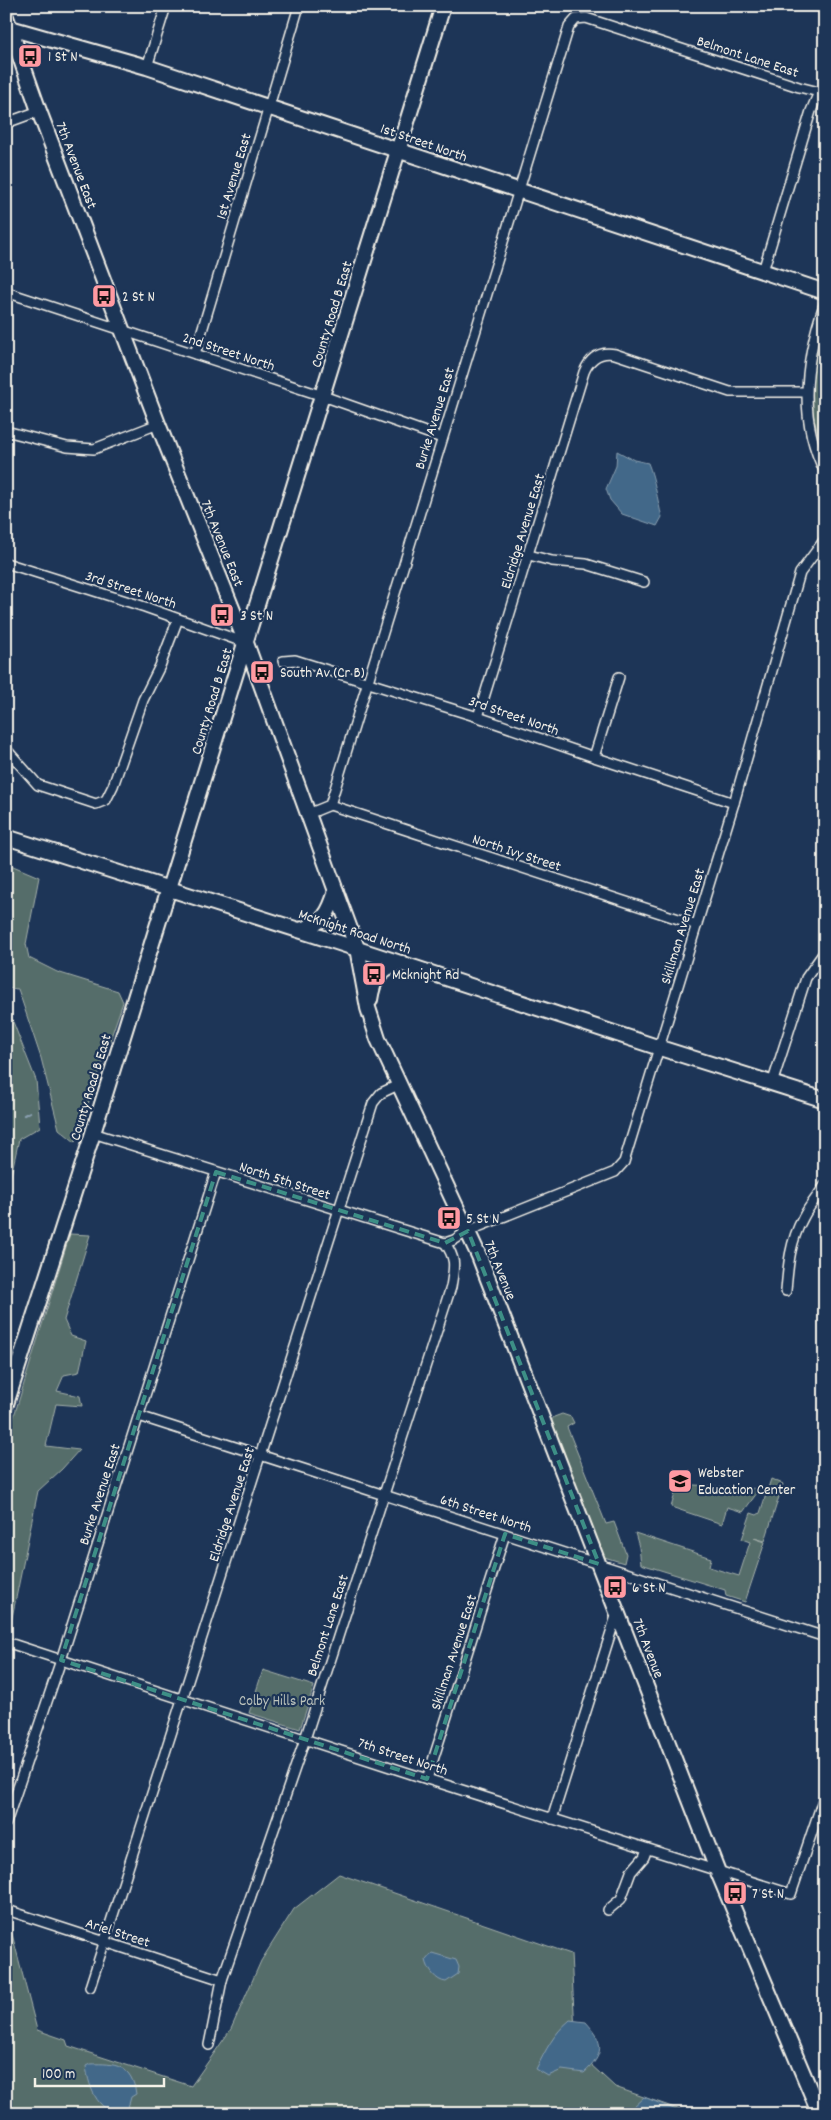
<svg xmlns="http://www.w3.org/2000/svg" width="831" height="2120" font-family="Dekko,sans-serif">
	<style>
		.green { fill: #556d6a; stroke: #a4afa9 }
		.water { fill: #426889; stroke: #899faf }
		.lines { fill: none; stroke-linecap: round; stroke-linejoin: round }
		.stream { stroke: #899faf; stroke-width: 2.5 }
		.street-casing { stroke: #f4f1e8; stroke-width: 12 }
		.secondary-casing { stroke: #f4f1e8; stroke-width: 18 }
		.street { stroke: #1d3557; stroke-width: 9 }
		.secondary { stroke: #1d3557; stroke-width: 14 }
		.marked { fill: none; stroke: #3d8f86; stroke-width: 4; stroke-dasharray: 10 6; stroke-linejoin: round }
		.labels { text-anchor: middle; stroke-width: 4.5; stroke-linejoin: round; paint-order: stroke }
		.poi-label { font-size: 15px; fill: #f4f1e8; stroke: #1d3557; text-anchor: start }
		.street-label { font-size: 15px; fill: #f4f1e8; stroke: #1d3557 }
		.park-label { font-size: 15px; fill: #bcc3bc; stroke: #1d3557 }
	</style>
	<rect width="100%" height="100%" fill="#1d3557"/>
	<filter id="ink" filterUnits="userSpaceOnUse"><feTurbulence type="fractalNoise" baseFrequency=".02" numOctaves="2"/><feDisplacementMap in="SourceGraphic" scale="10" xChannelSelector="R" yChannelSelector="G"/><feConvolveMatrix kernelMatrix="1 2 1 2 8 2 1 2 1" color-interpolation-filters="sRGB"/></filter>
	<g filter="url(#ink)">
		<!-- green -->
		<g class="green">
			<path d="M825 311V435L819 437C816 426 812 414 811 403 809 371 816 341 825 311Z"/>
			<polygon points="6,863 39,877 26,944 29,958 57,972 118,991 123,1002 75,1142 59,1129 41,1058 18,989 6,988"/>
			<polygon points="6,1004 36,1080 40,1127 19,1139 10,1180 6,1181"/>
			<polygon points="70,1234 90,1235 64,1320 71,1336 86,1341 79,1372 64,1375 57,1391 80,1396 82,1406 56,1404 46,1446 79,1450 62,1469 38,1491 9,1632 6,1631 6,1442"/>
			<polygon points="562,1414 571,1417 574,1423 567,1427 606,1524 614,1522 626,1554 624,1563 604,1557 552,1425 551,1421 554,1417"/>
			<polygon points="771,1479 783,1484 765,1541 754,1538 765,1542 745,1602 726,1596 725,1590 641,1564 639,1547 635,1533 711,1558 709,1567 739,1576 750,1542 742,1539 751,1513 757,1515 760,1513"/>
			<polygon points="678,1484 760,1489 743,1512 727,1507 722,1524 671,1507"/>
			<polygon points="263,1670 314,1686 300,1729 249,1713"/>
			<polygon points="339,1874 571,1954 576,2051 615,2087 692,2114 6,2114 6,1911 37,2030 66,2040 68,2046 191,2086 231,2029 261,1961 294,1909"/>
		</g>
		<!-- water -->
		<g class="water">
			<path d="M617 451 634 460 648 463C655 480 657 499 662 517L657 526 622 514 610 500 606 489 616 466Z"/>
			<path d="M432 1953 456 1960 459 1967 458 1974 446 1982C436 1981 428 1970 426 1960Z"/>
			<path d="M570 2020 586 2022C605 2043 604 2055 584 2073L562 2070 548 2076 536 2069C546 2050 553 2034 570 2020Z"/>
			<path d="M90 2064C116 2063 132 2065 136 2094L131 2097 127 2112C99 2117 89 2089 86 2066Z"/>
			<polygon points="644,2097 686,2114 631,2114 633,2107"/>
		</g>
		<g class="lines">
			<!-- stream -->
			<polyline class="stream" points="24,1115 30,1112"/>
			<defs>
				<g id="street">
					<polyline points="147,67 166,6"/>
					<polyline points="6,123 39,111"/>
					<polyline points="6,292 323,396 442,438"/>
					<path d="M825 302C805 358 797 418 825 472"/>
					<polyline points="195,354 299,6"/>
					<polyline points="6,431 67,447 94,449 158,424"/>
					<polyline points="529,555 552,561 586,564 644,582"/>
					<polyline points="6,563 145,607 246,643"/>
					<polyline points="283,661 295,660 478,717 594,757 734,803"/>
					<path d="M478 717 584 372C590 358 600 351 615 354L730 392H806"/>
					<polyline points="6,749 38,785 96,804 106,800 113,786 143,700 160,666 178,619"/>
					<polyline points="594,757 619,677"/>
					<polyline points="330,805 697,925"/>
					<polyline points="308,814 330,805 569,27 576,19 586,18 799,87 819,92 811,111 763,271"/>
					<polyline points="772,1084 806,978 825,951"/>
					<polyline points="93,1133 445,1243 454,1240 468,1231 615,1172 624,1162 734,803 800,573 825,539"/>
					<path d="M786 1291C788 1266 790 1241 803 1218 809 1206 818 1196 825 1185"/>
					<polyline points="139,1416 825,1637"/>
					<polyline points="6,1642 427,1779 791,1894 825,1794"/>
					<polyline points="427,1779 505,1534"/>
					<polyline points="552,1819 617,1613"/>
					<polyline points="6,1823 61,1660 216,1172"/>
					<polyline points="6,1907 10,1911 222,1980"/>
					<polyline points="608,1910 621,1899 631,1872 644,1857 647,1849"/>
					<polyline points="90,1987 373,1103 381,1093 398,1085"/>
					<path d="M209 2045 222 1980 305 1739 451 1287C454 1267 457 1260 445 1243"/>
				</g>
				<g id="secondary">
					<polyline points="6,17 39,111 158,424 246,643 336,891 357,948 368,1008 378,1039 479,1256 718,1872 820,2114"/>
					<polyline points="10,28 147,67 825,292"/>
					<polyline points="6,837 333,941 660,1048 825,1100"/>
					<path d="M300 930C324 923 329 914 336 891"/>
					<path d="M370 1000C373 979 380 967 402 963"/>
					<polyline points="6,1404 93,1133 443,6"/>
				</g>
			</defs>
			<!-- street casing -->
			<use href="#street" class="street-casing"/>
			<!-- secondary casing -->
			<use href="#secondary" class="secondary-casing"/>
			<!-- street -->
			<use href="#street" class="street"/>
			<!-- secondary -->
			<use href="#secondary" class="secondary"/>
		</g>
	</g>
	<!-- marked area -->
	<path class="marked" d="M216 1172 445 1243 468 1231 599 1564 505 1534 427 1779 61 1660Z"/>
	<!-- icons -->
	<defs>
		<symbol id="bus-square" viewBox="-11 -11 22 22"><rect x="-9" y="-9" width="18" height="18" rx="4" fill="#ff9aa2" stroke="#1d3557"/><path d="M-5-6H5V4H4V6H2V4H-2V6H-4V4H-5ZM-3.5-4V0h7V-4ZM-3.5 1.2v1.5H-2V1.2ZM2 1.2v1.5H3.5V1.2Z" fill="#111"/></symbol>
		<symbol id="school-square" viewBox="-11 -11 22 22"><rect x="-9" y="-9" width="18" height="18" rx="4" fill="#ff9aa2" stroke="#1d3557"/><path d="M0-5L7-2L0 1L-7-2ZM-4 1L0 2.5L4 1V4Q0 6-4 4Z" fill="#111"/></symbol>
	</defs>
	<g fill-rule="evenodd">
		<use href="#bus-square" x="16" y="42" width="28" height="28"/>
		<use href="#bus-square" x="90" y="282" width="28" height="28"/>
		<use href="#bus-square" x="208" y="601" width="28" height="28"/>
		<use href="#bus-square" x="248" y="658" width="28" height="28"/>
		<use href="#bus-square" x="360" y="960" width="28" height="28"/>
		<use href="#bus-square" x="435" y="1204" width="28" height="28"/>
		<use href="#school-square" x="666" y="1467" width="28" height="28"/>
		<use href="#bus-square" x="601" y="1573" width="28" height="28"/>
		<use href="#bus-square" x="721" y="1879" width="28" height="28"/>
	</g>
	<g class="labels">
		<!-- poi labels -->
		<g class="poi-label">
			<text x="48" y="61">1 St N</text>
			<text x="122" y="301">2 St N</text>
			<text x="240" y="620">3 St N</text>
			<text x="280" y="677">South Av (Cr B)</text>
			<text x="392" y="979">Mcknight Rd</text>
			<text x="466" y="1223">5 St N</text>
			<text x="698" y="1477">Webster<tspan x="698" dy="17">Education Center</tspan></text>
			<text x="632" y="1592">6 St N</text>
			<text x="752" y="1898">7 St N</text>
		</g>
		<!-- street labels -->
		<g class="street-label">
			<text transform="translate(748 56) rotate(18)" y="5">Belmont Lane East</text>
			<text transform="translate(424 142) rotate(19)" y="5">1st Street North</text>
			<text transform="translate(77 165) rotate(69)" y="5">7th Avenue East</text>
			<text transform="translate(233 176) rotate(-73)" y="5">1st Avenue East</text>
			<text transform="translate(331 314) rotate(-73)" y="5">County Road B East</text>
			<text transform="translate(229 351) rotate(18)" y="5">2nd Street North</text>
			<text transform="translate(434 418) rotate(-73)" y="5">Burke Avenue East</text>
			<text transform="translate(522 531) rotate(-73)" y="5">Eldridge Avenue East</text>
			<text transform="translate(223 543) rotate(68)" y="5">7th Avenue East</text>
			<text transform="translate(131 589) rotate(18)" y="5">3rd Street North</text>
			<text transform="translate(211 701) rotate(-73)" y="5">County Road B East</text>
			<text transform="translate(514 715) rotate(19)" y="5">3rd Street North</text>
			<text transform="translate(517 852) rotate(18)" y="5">North Ivy Street</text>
			<text transform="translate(682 926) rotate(-73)" y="5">Skillman Avenue East</text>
			<text transform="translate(355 931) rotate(18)" y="5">McKnight Road North</text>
			<text transform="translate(90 1087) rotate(-73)" y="5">County Road B East</text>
			<text transform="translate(285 1180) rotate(18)" y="5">North 5th Street</text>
			<text transform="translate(501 1270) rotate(68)" y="5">7th Avenue</text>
			<text transform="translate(99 1494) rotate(-72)" y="5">Burke Avenue East</text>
			<text transform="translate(231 1504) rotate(-72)" y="5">Eldridge Avenue East</text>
			<text transform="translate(486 1513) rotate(18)" y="5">6th Street North</text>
			<text transform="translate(327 1625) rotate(-72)" y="5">Belmont Lane East</text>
			<text transform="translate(649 1648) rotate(69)" y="5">7th Avenue</text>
			<text transform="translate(453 1652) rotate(-72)" y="5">Skillman Avenue East</text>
			<text transform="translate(403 1756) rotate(18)" y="5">7th Street North</text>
			<text transform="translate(118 1932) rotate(18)" y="5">Ariel Street</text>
		</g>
		<!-- park labels -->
		<g class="park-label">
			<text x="282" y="1705">Colby Hills Park</text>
		</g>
	</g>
	<!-- margin -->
	<rect width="831" height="2120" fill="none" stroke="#1d3557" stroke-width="25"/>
	<rect x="12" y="12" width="806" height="2095" fill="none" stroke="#f4f1e8" stroke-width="2" filter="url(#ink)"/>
	<!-- scale -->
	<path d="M35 2078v8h129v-8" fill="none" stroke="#f4f1e8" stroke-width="2.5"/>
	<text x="42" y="2078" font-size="15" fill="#f4f1e8" stroke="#1d3557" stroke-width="4" paint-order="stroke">100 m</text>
</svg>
